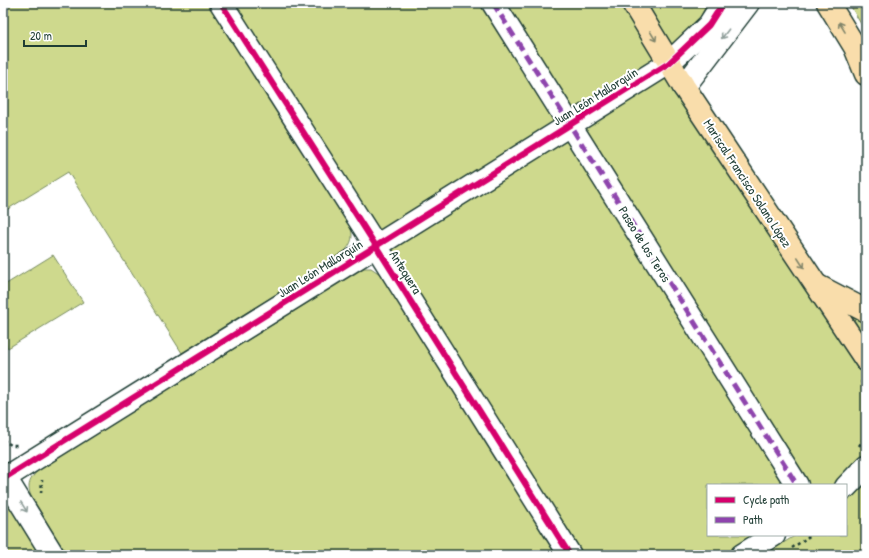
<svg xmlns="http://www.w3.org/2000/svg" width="869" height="558" font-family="'Patrick Hand',sans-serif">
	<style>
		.green { fill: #ced98d; stroke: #768b60 }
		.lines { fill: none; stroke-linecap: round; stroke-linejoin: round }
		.minor-casing { stroke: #1f3d34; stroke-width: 25 }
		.major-casing { stroke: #1f3d34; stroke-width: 25 }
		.path { stroke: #1f3d34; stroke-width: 2.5; stroke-dasharray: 3 3; stroke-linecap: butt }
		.minor { stroke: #fff; stroke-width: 22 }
		.major { stroke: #f9ddab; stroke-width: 22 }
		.quiet { stroke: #8e44ad; stroke-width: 5; stroke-dasharray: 10 5; stroke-linecap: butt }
		.cycleway-casing { stroke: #fff; stroke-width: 8 }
		.cycleway { stroke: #d6006c; stroke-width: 6 }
		.oneway { stroke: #81856a }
		.oneway2 { stroke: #8f9e9a }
		.labels { text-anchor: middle; stroke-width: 4; stroke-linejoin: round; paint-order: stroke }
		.street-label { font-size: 13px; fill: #1f3d34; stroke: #fff }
	</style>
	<rect width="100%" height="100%" fill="#fff"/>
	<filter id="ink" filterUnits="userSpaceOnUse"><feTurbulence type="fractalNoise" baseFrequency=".025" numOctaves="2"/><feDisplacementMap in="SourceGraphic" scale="8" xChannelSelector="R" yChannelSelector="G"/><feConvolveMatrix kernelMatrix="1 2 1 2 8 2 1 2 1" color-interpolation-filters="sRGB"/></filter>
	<g filter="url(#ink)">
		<!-- green -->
		<g class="green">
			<path d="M3 3H210L350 226C354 236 352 243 345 251L182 353 68 172 3 212Z"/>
			<polygon points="221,3 633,3 866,360 866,466 846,485 708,485 708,535 774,535 742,555 571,555"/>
			<polygon points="647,3 707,3 700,18 672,45"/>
			<polygon points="849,3 866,3 866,29 861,24"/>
			<polygon points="53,255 83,302 8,348 3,340 3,286"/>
			<path d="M364 268H371L383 276 558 555H67L31 496C26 484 31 477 40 469Z"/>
			<polygon points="850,313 866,319 866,339"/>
			<polygon points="866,484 866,555 764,555 796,535 846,535 846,502"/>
			<polygon points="3,501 11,505 43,555 3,555"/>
		</g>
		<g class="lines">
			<defs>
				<g id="minor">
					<polyline points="221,3 376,246 570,555"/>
					<polyline points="493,3 797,485"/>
					<polyline points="684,87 748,3"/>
					<polyline points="3,474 53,555"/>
					<polyline points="3,479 669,63 709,25 723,3"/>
					<polyline points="846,487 866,466"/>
					<polyline points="742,555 774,535"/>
				</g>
				<g id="major">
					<polyline points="633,3 684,87 866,360"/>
					<polyline points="828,3 855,47 866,74"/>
					<polyline points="818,286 866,311"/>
				</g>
			</defs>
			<!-- minor casing -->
			<use href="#minor" class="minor-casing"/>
			<!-- major casing -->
			<use href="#major" class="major-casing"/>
			<!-- path -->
			<g class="path">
				<polyline points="861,381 866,389"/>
				<polyline points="3,440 11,445 17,445"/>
				<polyline points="859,446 866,435"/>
				<polyline points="41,493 42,480"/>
				<polyline points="792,548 811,535"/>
			</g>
			<!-- minor -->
			<use href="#minor" class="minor"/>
			<!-- major -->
			<use href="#major" class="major"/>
			<!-- quiet -->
			<polyline class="quiet" points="493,3 797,485"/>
			<defs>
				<g id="cycleway">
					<polyline points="221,3 376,246 570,555"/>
					<polyline points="3,479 669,63 709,25 723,3"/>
				</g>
			</defs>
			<!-- cycleway casing -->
			<use href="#cycleway" class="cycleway-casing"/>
			<!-- cycleway -->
			<use href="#cycleway" class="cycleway"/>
		</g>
		<!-- one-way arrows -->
		<defs><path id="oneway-shaft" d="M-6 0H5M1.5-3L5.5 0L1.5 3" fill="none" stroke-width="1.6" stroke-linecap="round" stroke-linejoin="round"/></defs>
		<g class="oneway">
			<use href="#oneway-shaft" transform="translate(842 27) rotate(-121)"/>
			<use href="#oneway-shaft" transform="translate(653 36) rotate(59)"/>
			<use href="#oneway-shaft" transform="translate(801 263) rotate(57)"/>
		</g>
		<g class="oneway2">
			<use href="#oneway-shaft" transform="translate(725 34) rotate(127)"/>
			<use href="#oneway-shaft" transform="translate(24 507) rotate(58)"/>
		</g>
	</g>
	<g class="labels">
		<!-- street labels -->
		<g class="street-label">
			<text transform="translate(595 96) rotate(-32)" y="5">Juan León Mallorquín</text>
			<text transform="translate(748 183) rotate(57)" y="5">Mariscal Francisco Solano López</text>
			<text transform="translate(645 244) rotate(58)" y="5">Paseo de los Teros</text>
			<text transform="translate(320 268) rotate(-32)" y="5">Juan León Mallorquín</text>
			<text transform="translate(406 272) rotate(58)" y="5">Antequera</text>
		</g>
	</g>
	<!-- margin -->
	<rect width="869" height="558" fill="none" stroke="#fff" stroke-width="16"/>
	<rect x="8" y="8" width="853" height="542" fill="none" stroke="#1f3d34" stroke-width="1.5" filter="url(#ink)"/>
	<!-- legend -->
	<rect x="707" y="484" width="140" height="52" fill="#ffffff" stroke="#a5b1ae"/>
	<rect x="715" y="497" width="20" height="6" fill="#d6006c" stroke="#a5b1ae"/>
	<text x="743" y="504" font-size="12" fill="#1f3d34">Cycle path</text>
	<rect x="715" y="517" width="20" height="6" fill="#8e44ad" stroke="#a5b1ae"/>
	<text x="743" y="524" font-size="12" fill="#1f3d34">Path</text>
	<!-- scale -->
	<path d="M24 40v6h62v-6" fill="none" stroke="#1f3d34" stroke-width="2"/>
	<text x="30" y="40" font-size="12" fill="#1f3d34" stroke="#ffffff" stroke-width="3" paint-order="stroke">20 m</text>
</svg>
